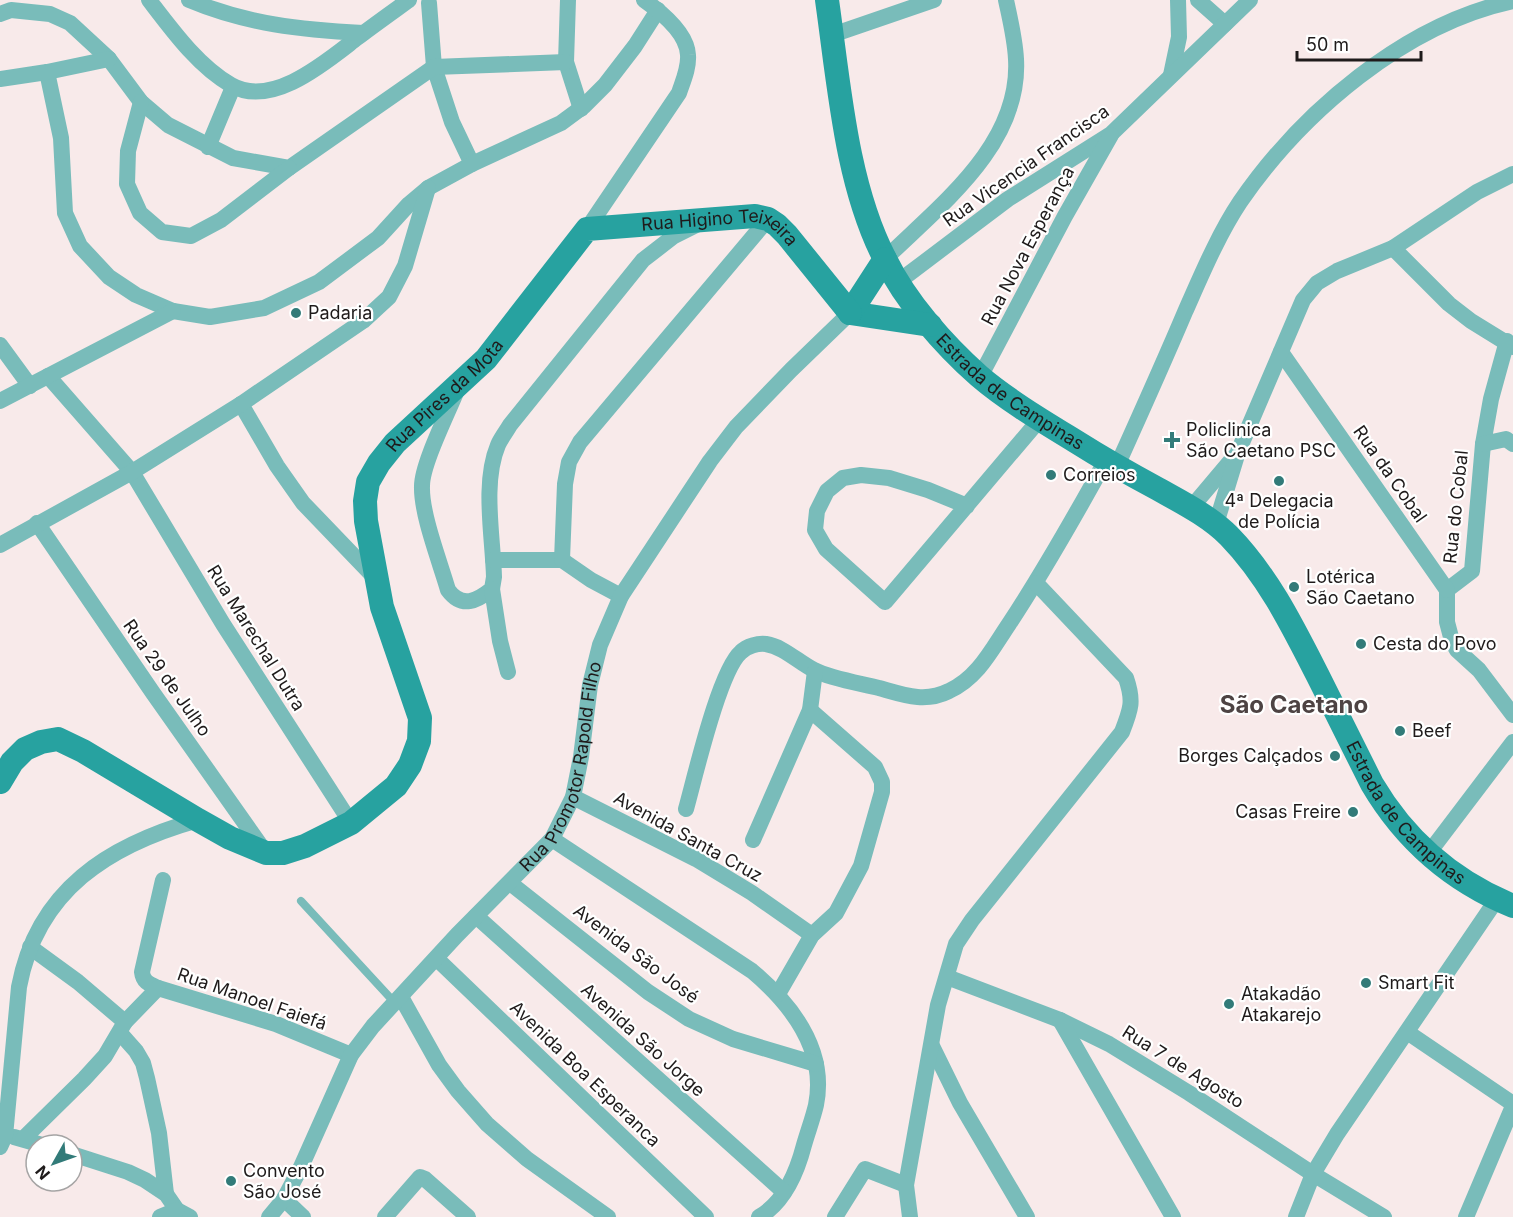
<svg xmlns="http://www.w3.org/2000/svg" width="1513" height="1217" font-family="Inter,sans-serif">
	<style>
		.lines { fill: none; stroke-linecap: round; stroke-linejoin: round }
		.lane { stroke: #79bcba; stroke-width: 8 }
		.street { stroke: #79bcba; stroke-width: 16 }
		.secondary { stroke: #27a2a0; stroke-width: 24 }
		.poi-dot { fill: #327b79; stroke: #fff; stroke-width: 2 }
		.labels { text-anchor: middle; stroke-width: 4.5; stroke-linejoin: round; paint-order: stroke }
		.street-label { font-size: 18px; fill: #1f1b1b; stroke: #fff }
		.poi-label { font-size: 18px; fill: #1f1b1b; stroke: #fff; text-anchor: start }
		.district-label { font-size: 24px; font-weight: bold; fill: #4d4343; stroke: #fff }
	</style>
	<rect width="100%" height="100%" fill="#f8eaea"/>
	<g class="lines">
		<!-- lane -->
		<polyline class="lane" points="301,901 395,1003"/>
		<!-- street -->
		<g class="street">
			<path d="M149 0C172 30 198 66 231 85 272 109 327 61 357 38 374 25 391 13 409 0"/>
			<path d="M189 0C246 24 302 30 363 33"/>
			<polyline points="568,0 566,62 581,109"/>
			<polyline points="1198,0 1225,24"/>
			<polyline points="429,3 434,67 452,122 472,164"/>
			<polyline points="0,14 11,10 50,14 70,23 109,59 141,102 168,125 233,158 289,168 434,67 566,62"/>
			<polyline points="832,35 934,0"/>
			<polyline points="47,72 61,138 65,213 80,246 109,277 136,295 173,311 210,317 264,308 319,282 378,238 409,204 428,188 472,164 561,123 584,106 605,85 635,46 658,10"/>
			<polyline points="1171,75 1179,37 1178,0"/>
			<polyline points="0,79 47,72 109,59"/>
			<polyline points="141,102 128,151 127,184 140,213 162,232 191,236 221,220 289,168"/>
			<polyline points="208,147 233,87"/>
			<path d="M587 229 679 93C683 81 689 68 688 55 687 33 661 12 644 0"/>
			<polyline points="1393,248 1449,304 1471,321 1513,347"/>
			<path d="M885 259C940 205 1021 145 1016 59 1015 39 1010 19 1006 0"/>
			<polyline points="898,282 1008,199 1111,134 1250,0"/>
			<polyline points="1507,341 1491,399 1483,444 1472,571 1447,590 1447,622 1452,641 1457,650 1479,670 1513,715"/>
			<polyline points="0,345 30,386"/>
			<polyline points="1281,352 1447,590"/>
			<polyline points="48,376 132,472 223,624 351,823"/>
			<polyline points="980,377 1065,216 1111,135"/>
			<path d="M457 390C448 413 422 464 422 486 421 514 440 562 448 590 462 609 477 601 492 589L494 577C493 537 482 483 498 445 501 438 506 432 510 425L643 260 674 236 698 224"/>
			<polyline points="0,401 173,311"/>
			<polyline points="241,404 277,466 303,503 376,579"/>
			<polyline points="1483,444 1506,439 1513,444"/>
			<path d="M1117 466C1140 415 1163 364 1185 312 1201 276 1218 235 1240 202 1302 112 1405 24 1513 1"/>
			<polyline points="967,506 928,490 889,478 861,475 843,478 827,491 817,511 815,530 826,549 885,602 1040,419"/>
			<polyline points="1191,508 1234,457"/>
			<polyline points="37,523 153,693 266,853"/>
			<polyline points="1216,524 1238,452 1303,300 1317,283 1337,271 1393,248 1477,192 1513,174"/>
			<polyline points="0,545 132,472 241,404 363,321 389,297 405,266 428,188"/>
			<polyline points="493,560 562,560 591,580 621,596"/>
			<polyline points="562,560 565,484 569,462 580,442 768,219"/>
			<polyline points="492,589 500,641 508,672"/>
			<polyline points="573,797 696,859 752,893 812,935"/>
			<path d="M686 809C695 777 719 671 741 652 747 646 758 643 766 644 784 647 798 662 814 670 832 679 859 683 879 688 904 695 925 703 949 691 978 678 992 649 1009 624 1044 571 1075 516 1106 460"/>
			<path d="M552 839 752 971C791 1004 827 1050 816 1105 813 1118 808 1131 804 1145 797 1172 785 1202 759 1217"/>
			<polyline points="753,840 810,710 815,671"/>
			<polyline points="1428,854 1513,742"/>
			<path d="M163 880 142 972C143 982 149 984 158 988L276 1024 351 1055"/>
			<polyline points="510,883 648,992 689,1019 733,1039 816,1064"/>
			<polyline points="476,916 784,1192"/>
			<polyline points="30,947 78,982 125,1022"/>
			<polyline points="437,959 706,1217"/>
			<polyline points="947,977 1060,1020 1109,1044 1189,1093 1313,1174 1384,1217"/>
			<polyline points="778,994 812,935 836,913 861,866 882,792 882,782 875,767 810,710"/>
			<polyline points="401,997 439,1065 458,1091 487,1124 527,1159 608,1217"/>
			<polyline points="1060,1020 1173,1217"/>
			<polyline points="1407,1032 1513,1104"/>
			<polyline points="120,1033 136,1051 143,1063 147,1078 159,1133 166,1194"/>
			<polyline points="932,1046 960,1103 1027,1217"/>
			<polyline points="14,1137 42,1145"/>
			<polyline points="23,1139 84,1079 105,1056 125,1022 158,988"/>
			<path d="M0 1147 5 1136 19 987C37 890 109 845 198 820"/>
			<polyline points="72,1154 128,1172 145,1180 166,1194 177,1210 190,1217"/>
			<polyline points="284,1199 303,1217"/>
			<polyline points="160,1217 177,1210"/>
			<path id="s1" d="M269 1217 284 1199 301 1167 351 1055 373 1026 457 935 552 839 573 797 581 757 590 685 600 645 621 596 710 461 736 427 791 370 850 313"/>
			<polyline points="385,1217 420,1177 425,1179 468,1217"/>
			<polyline points="835,1217 865,1169 906,1185"/>
			<path d="M910 1217 906 1185 938 1005 956 944 972 920 1122 732C1131 709 1134 701 1126 678L1036 583"/>
			<polyline points="1296,1217 1313,1174 1337,1134 1497,899"/>
			<polyline points="1466,1217 1513,1106"/>
		</g>
		<!-- secondary -->
		<g class="secondary">
			<path id="s2" d="M827 0C839 84 846 184 885 259 906 302 944 345 979 376 1007 400 1044 422 1075 441 1102 458 1130 474 1158 489 1183 503 1209 516 1229 536 1268 576 1293 627 1318 676 1336 712 1354 748 1372 784 1405 840 1452 881 1513 906"/>
			<polyline points="850,313 930,325"/>
			<polyline points="850,313 885,259"/>
			<path id="s3" d="M0 782 12 762 25 749 41 742 58 739 83 751 198 820 230 838 266 853H283L305 846 351 823 396 786 410 765 419 741 420 718 382 607 366 521 365 501 368 482 379 463 395 443 486 359 587 229 755 216 768 219 777 225 787 235 850 313"/>
		</g>
	</g>
	<!-- markers -->
	<g class="poi-dot">
		<circle cx="296" cy="313" r="6"/>
		<path d="M1169 431h6v6h6v6h-6v6h-6v-6h-6v-6h6z"/>
		<circle cx="1051" cy="475" r="6"/>
		<circle cx="1279" cy="481" r="6"/>
		<circle cx="1294" cy="587" r="6"/>
		<circle cx="1361" cy="644" r="6"/>
		<circle cx="1400" cy="731" r="6"/>
		<circle cx="1335" cy="756" r="6"/>
		<circle cx="1353" cy="812" r="6"/>
		<circle cx="1366" cy="983" r="6"/>
		<circle cx="1229" cy="1004" r="6"/>
		<circle cx="231" cy="1181" r="6"/>
	</g>
	<g class="labels">
		<!-- street labels -->
		<g class="street-label">
			<text transform="translate(1026 166) rotate(-35)" y="6">Rua Vicencia Francisca</text>
			<text dy="6" stroke="none"><textPath href="#s3" startOffset="1254">Rua Higino Teixeira</textPath></text>
			<text transform="translate(1028 246) rotate(-62)" y="6">Rua Nova Esperança</text>
			<text dy="6" stroke="none"><textPath href="#s2" startOffset="452">Estrada de Campinas</textPath></text>
			<text dy="6" stroke="none"><textPath href="#s3" startOffset="898">Rua Pires da Mota</textPath></text>
			<text transform="translate(1390 474) rotate(55)" y="6">Rua da Cobal</text>
			<text transform="translate(1456 507) rotate(-84)" y="6">Rua do Cobal</text>
			<text transform="translate(256 638) rotate(58)" y="6">Rua Marechal Dutra</text>
			<text transform="translate(167 678) rotate(55)" y="6">Rua 29 de Julho</text>
			<text dy="6" stroke="none"><textPath href="#s1" startOffset="549">Rua Promotor Rapold Filho</textPath></text>
			<text dy="6" stroke="none"><textPath href="#s2" startOffset="1046">Estrada de Campinas</textPath></text>
			<text transform="translate(688 837) rotate(29)" y="6">Avenida Santa Cruz</text>
			<text transform="translate(636 954) rotate(37)" y="6">Avenida São José</text>
			<text transform="translate(252 999) rotate(19)" y="6">Rua Manoel Faiefá</text>
			<text transform="translate(643 1040) rotate(42)" y="6">Avenida São Jorge</text>
			<text transform="translate(1183 1067) rotate(32)" y="6">Rua 7 de Agosto</text>
			<text transform="translate(585 1074) rotate(44)" y="6">Avenida Boa Esperanca</text>
		</g>
		<!-- poi labels -->
		<g class="poi-label">
			<text x="308" y="319">Padaria</text>
			<text x="1186" y="436">Policlinica<tspan x="1186" dy="21">São Caetano PSC</tspan></text>
			<text x="1063" y="481">Correios</text>
			<text x="1279" y="507" text-anchor="middle">4ª Delegacia<tspan x="1279" dy="21">de Polícia</tspan></text>
			<text x="1306" y="583">Lotérica<tspan x="1306" dy="21">São Caetano</tspan></text>
			<text x="1373" y="650">Cesta do Povo</text>
			<text x="1412" y="737">Beef</text>
			<text x="1323" y="762" text-anchor="end">Borges Calçados</text>
			<text x="1341" y="818" text-anchor="end">Casas Freire</text>
			<text x="1378" y="989">Smart Fit</text>
			<text x="1241" y="1000">Atakadão<tspan x="1241" dy="21">Atakarejo</tspan></text>
			<text x="243" y="1177">Convento<tspan x="243" dy="21">São José</tspan></text>
		</g>
		<!-- district labels -->
		<g class="district-label">
			<text x="1294" y="713">São Caetano</text>
		</g>
	</g>
	<!-- north arrow -->
	<g transform="translate(54 1163) rotate(230)"><circle r="28" fill="#ffffff" stroke="#a5a4a4" stroke-width="1.5"/>
	<path d="M0-4.5L10 22L0 15L-10 22Z" fill="#327b79"/>
	<text y="-9" font-size="16" font-weight="bold" text-anchor="middle" fill="#1f1b1b">N</text>
	</g>
	<!-- scale -->
	<path d="M1297 51v9h124v-9" fill="none" stroke="#1f1b1b" stroke-width="3"/>
	<text x="1306" y="51" font-size="18" fill="#1f1b1b" stroke="#ffffff" stroke-width="4.5" paint-order="stroke">50 m</text>
</svg>
